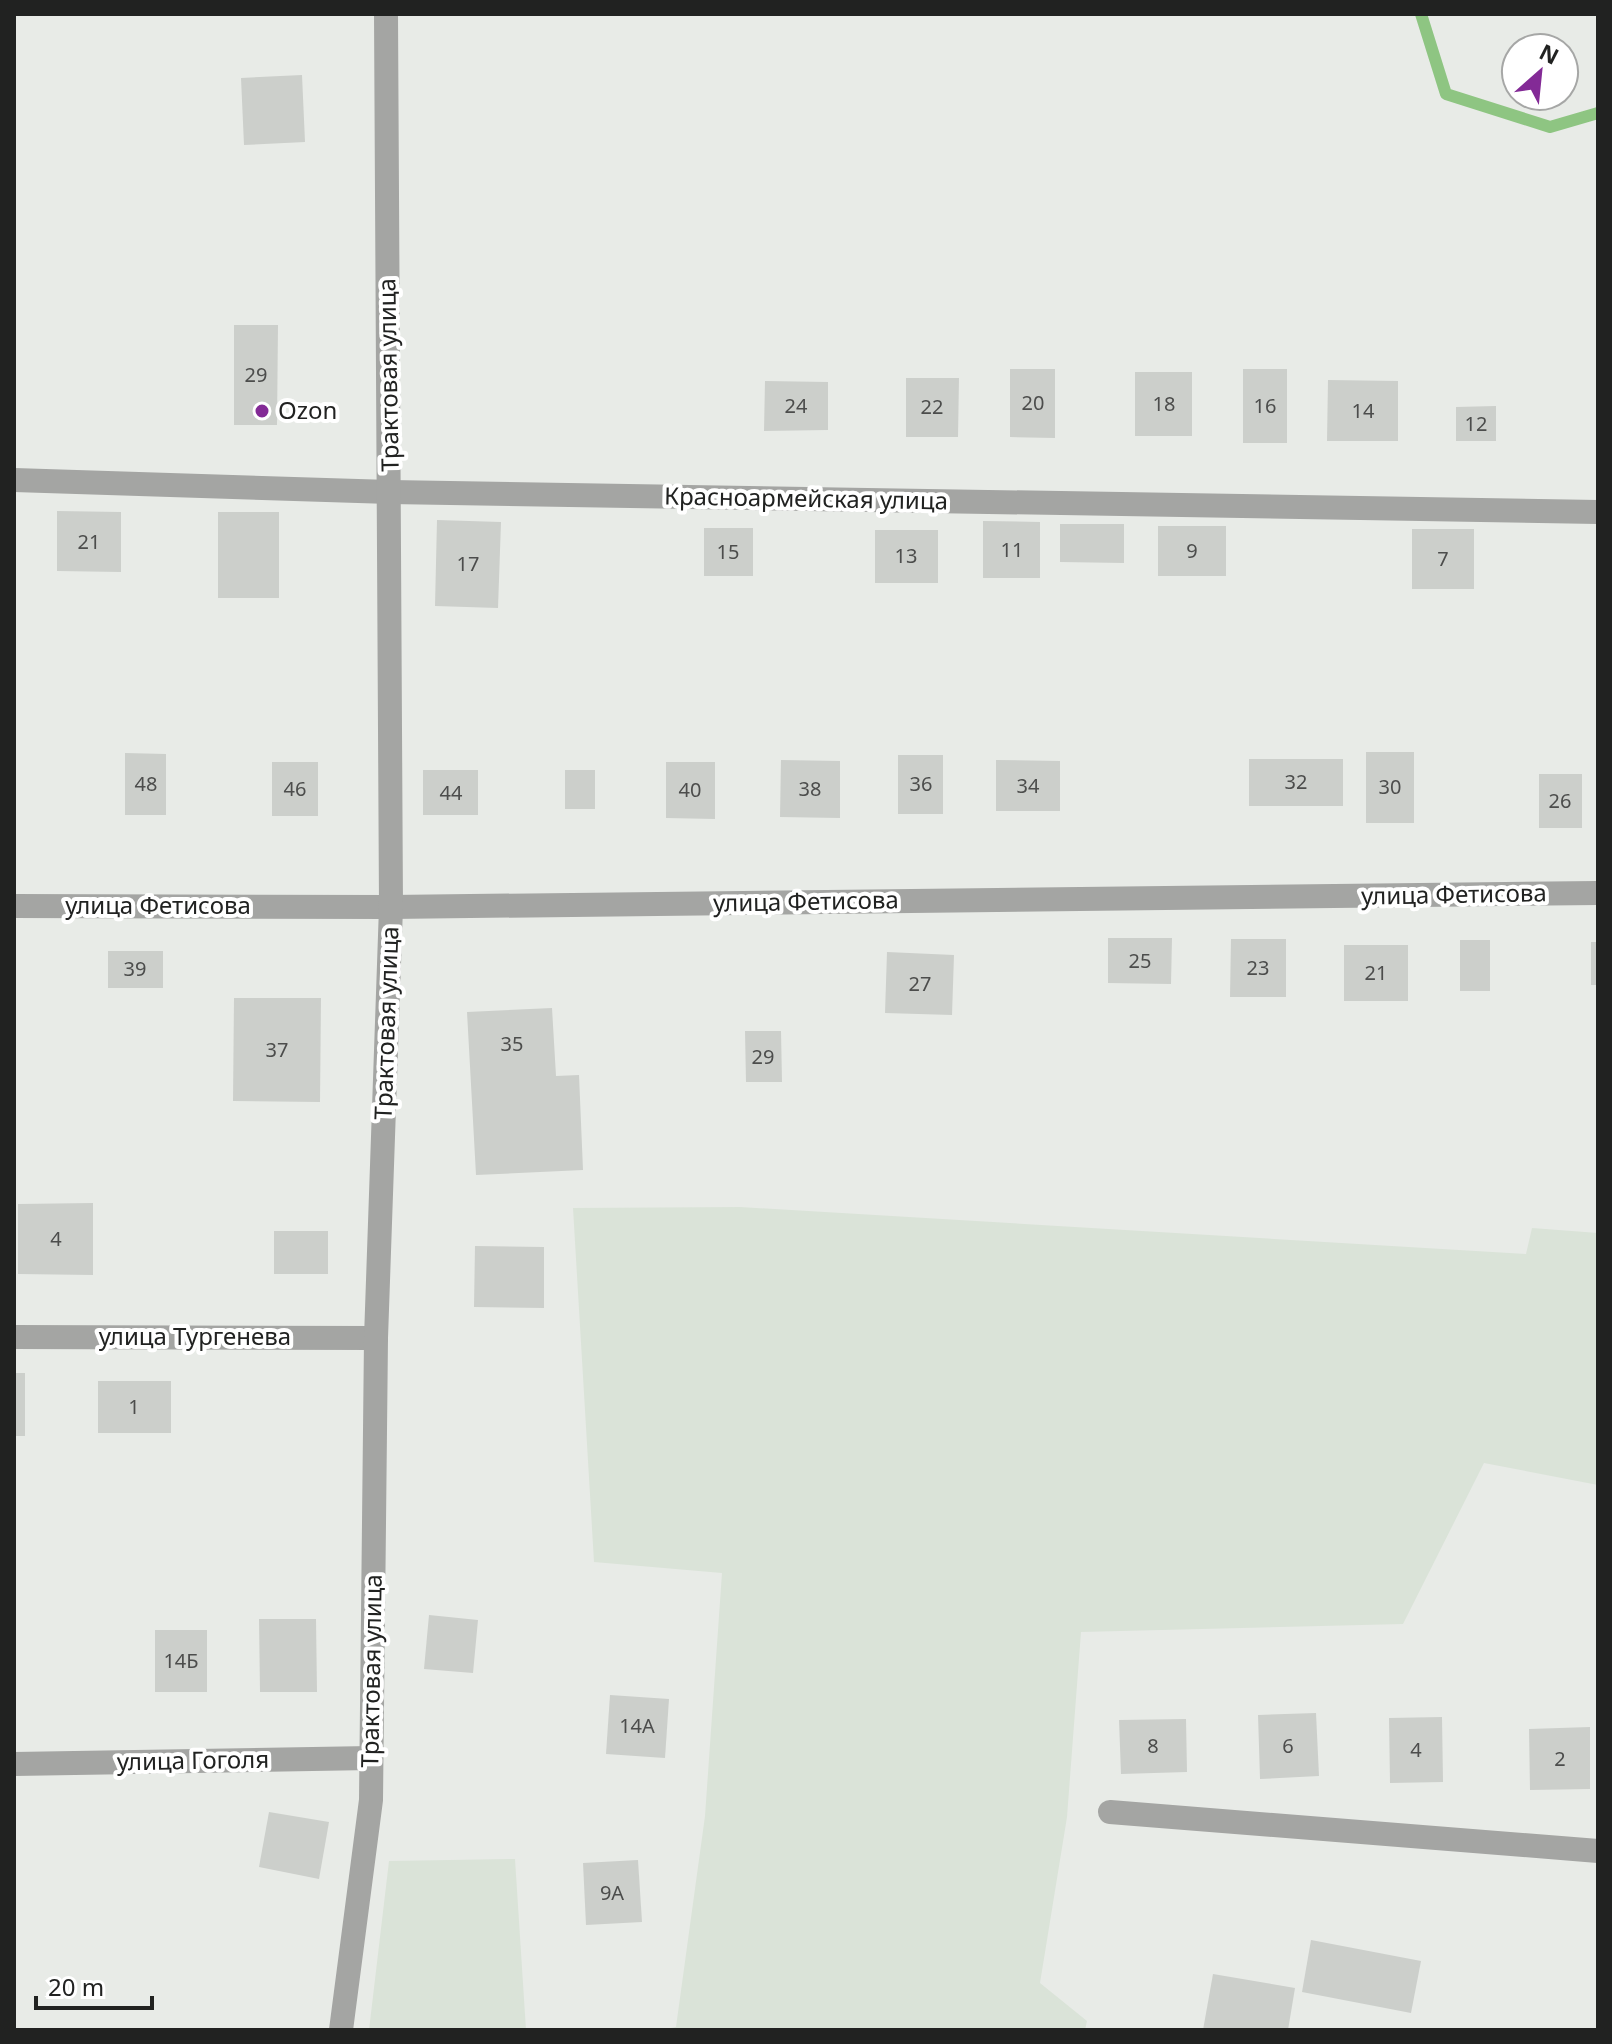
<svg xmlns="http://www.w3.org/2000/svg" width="1612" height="2044" font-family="'Noto Sans',sans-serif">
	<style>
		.built { fill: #dae3d8 }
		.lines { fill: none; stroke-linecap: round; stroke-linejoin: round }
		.stream { stroke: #8ec582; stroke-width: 12 }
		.building { fill: #cccfcb }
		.minor { stroke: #a4a5a3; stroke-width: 24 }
		.poi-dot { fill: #832a96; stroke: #fff; stroke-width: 3 }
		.labels { text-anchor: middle; stroke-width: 8; stroke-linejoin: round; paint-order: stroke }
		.number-label { font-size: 20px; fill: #4c4d4c }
		.street-label { font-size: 24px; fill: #212221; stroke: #fff }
		.poi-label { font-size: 24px; fill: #212221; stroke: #fff; text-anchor: start }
	</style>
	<rect width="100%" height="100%" fill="#e8ebe7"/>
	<!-- built -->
	<g class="built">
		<polygon points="740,1207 1526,1254 1532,1228 1598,1233 1598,1485 1484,1463 1403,1624 1081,1632 1067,1817 1040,1983 1087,2021 1085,2030 660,2030 676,2027 705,1816 722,1573 594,1562 573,1208"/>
		<polygon points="515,1859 526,2030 369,2030 389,1861"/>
	</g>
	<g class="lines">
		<!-- stream -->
		<polyline class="stream" points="1421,14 1446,94 1550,127 1598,113"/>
	</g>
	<!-- building -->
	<g class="building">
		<polygon points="302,75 305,142 244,145 241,78"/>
		<polygon points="234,325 278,325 277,425 234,425"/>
		<polygon points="1010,369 1055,369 1055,438 1010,437"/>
		<rect x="1243" y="369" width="44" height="74"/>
		<rect x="1135" y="372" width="57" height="64"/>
		<polygon points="906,378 959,378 958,437 906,437"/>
		<polygon points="1328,380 1398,381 1398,441 1327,441"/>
		<polygon points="765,381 828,382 828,430 764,431"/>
		<polygon points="1496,406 1496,441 1456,441 1456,407"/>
		<polygon points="57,511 121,512 121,572 57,571"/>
		<rect x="218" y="512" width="61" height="86"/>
		<polygon points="437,520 501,522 498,608 435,606"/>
		<polygon points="983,521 1040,522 1040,578 983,578"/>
		<polygon points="1060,524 1124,524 1124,563 1060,562"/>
		<rect x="1158" y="526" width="68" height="50"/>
		<rect x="704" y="528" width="49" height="48"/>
		<rect x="1412" y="529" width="62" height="60"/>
		<rect x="875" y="530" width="63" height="53"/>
		<rect x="1366" y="752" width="48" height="71"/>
		<polygon points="125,753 166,754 166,815 125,815"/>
		<rect x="898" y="755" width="45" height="59"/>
		<rect x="1249" y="759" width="94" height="47"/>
		<polygon points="781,760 840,761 840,818 780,817"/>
		<polygon points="996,760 1060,761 1060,811 996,811"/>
		<rect x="272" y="762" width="46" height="54"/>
		<polygon points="666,762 715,762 715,819 666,818"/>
		<rect x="423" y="770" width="55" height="45"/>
		<rect x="565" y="770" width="30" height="39"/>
		<rect x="1539" y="774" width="43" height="54"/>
		<polygon points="1108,938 1172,938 1171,984 1108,983"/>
		<polygon points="1231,939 1286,939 1286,997 1230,997"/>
		<rect x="1460" y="940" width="30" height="51"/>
		<rect x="1591" y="942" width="7" height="43"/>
		<rect x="1344" y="945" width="64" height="56"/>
		<rect x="108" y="951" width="55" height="37"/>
		<polygon points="887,952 954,955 952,1015 885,1013"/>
		<polygon points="234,998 321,998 320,1102 233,1101"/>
		<polygon points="552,1008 556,1076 579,1075 583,1170 476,1175 467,1012"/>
		<polygon points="745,1031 781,1031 782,1082 746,1082"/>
		<polygon points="93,1203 93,1275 18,1274 18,1204"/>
		<rect x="274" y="1231" width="54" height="43"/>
		<polygon points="475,1246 544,1247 544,1308 474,1307"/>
		<rect x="14" y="1373" width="11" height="63"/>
		<rect x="98" y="1381" width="73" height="52"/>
		<polygon points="429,1615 478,1620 473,1673 424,1669"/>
		<polygon points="259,1619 316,1619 317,1692 260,1692"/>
		<rect x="155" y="1630" width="52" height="62"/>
		<polygon points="610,1695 669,1699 665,1758 606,1754"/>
		<polygon points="1316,1713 1319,1776 1260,1779 1258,1715"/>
		<polygon points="1442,1717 1443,1782 1390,1783 1389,1718"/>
		<polygon points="1186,1719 1187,1772 1121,1774 1119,1720"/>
		<polygon points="1590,1727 1590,1789 1530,1790 1529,1729"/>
		<polygon points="269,1812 329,1822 319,1879 259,1867"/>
		<polygon points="638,1860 642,1922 586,1925 583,1863"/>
		<polygon points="1311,1940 1421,1961 1411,2013 1302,1992"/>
		<polygon points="1213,1974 1295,1988 1288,2030 1203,2030"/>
	</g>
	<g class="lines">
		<!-- minor -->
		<g class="minor">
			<polyline points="14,480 390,492 1598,512"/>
			<polyline points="14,906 391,907 1598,893"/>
			<polyline points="14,1337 376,1338"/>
			<polyline points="14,1764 371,1758"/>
			<polyline points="1110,1812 1598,1851"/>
			<polyline points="341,2030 371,1800 376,1338 391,907 386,14"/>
		</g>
	</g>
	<!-- markers -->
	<circle class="poi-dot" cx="262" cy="411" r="8"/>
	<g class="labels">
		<!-- number labels -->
		<g class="number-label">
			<text x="256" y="382">29</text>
			<text x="1033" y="410">20</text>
			<text x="1164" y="411">18</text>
			<text x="796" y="413">24</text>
			<text x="1265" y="413">16</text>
			<text x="932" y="414">22</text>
			<text x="1363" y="418">14</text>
			<text x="1476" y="431">12</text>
			<text x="89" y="549">21</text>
			<text x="1012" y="557">11</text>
			<text x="1192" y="558">9</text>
			<text x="728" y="559">15</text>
			<text x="906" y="563">13</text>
			<text x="1443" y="566">7</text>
			<text x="468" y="571">17</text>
			<text x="1296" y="789">32</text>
			<text x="146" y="791">48</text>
			<text x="921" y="791">36</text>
			<text x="1028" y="793">34</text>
			<text x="1390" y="794">30</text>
			<text x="295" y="796">46</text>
			<text x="810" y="796">38</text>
			<text x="690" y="797">40</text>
			<text x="451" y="800">44</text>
			<text x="1560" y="808">26</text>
			<text x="1140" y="968">25</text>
			<text x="1258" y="975">23</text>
			<text x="135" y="976">39</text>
			<text x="1376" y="980">21</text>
			<text x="920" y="991">27</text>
			<text x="512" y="1051">35</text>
			<text x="277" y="1057">37</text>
			<text x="763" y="1064">29</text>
			<text x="56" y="1246">4</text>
			<text x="134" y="1414">1</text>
			<text x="181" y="1668">14Б</text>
			<text x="637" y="1733">14А</text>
			<text x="1153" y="1753">8</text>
			<text x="1288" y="1753">6</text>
			<text x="1416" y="1757">4</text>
			<text x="1560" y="1766">2</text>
			<text x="612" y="1900">9А</text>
		</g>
		<!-- street labels -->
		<g class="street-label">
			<text transform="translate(389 375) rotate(-91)" y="8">Трактовая улица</text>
			<text transform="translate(806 499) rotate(1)" y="8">Красноармейская улица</text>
			<text transform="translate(1454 895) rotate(-1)" y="8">улица Фетисова</text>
			<text transform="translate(806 902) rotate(-1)" y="8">улица Фетисова</text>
			<text x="158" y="914">улица Фетисова</text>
			<text transform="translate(387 1023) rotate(-88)" y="8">Трактовая улица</text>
			<text x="195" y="1345">улица Тургенева</text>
			<text transform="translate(372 1671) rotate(-89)" y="8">Трактовая улица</text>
			<text transform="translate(193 1761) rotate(-1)" y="8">улица Гоголя</text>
		</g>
		<!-- poi labels -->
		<g class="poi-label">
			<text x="278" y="419">Ozon</text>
		</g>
	</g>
	<!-- border -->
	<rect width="1612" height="2044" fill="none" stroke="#212221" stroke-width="32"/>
	<!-- north arrow -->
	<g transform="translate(1540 72) rotate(27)"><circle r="38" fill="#ffffff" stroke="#a6a7a6" stroke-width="2"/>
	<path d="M0-6L14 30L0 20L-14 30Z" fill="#832a96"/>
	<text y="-12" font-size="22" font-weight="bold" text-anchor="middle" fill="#212221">N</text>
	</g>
	<!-- scale -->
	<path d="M36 1996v12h116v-12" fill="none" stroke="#212221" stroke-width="4"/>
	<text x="48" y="1996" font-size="24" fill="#212221" stroke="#ffffff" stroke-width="6" paint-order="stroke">20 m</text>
</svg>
